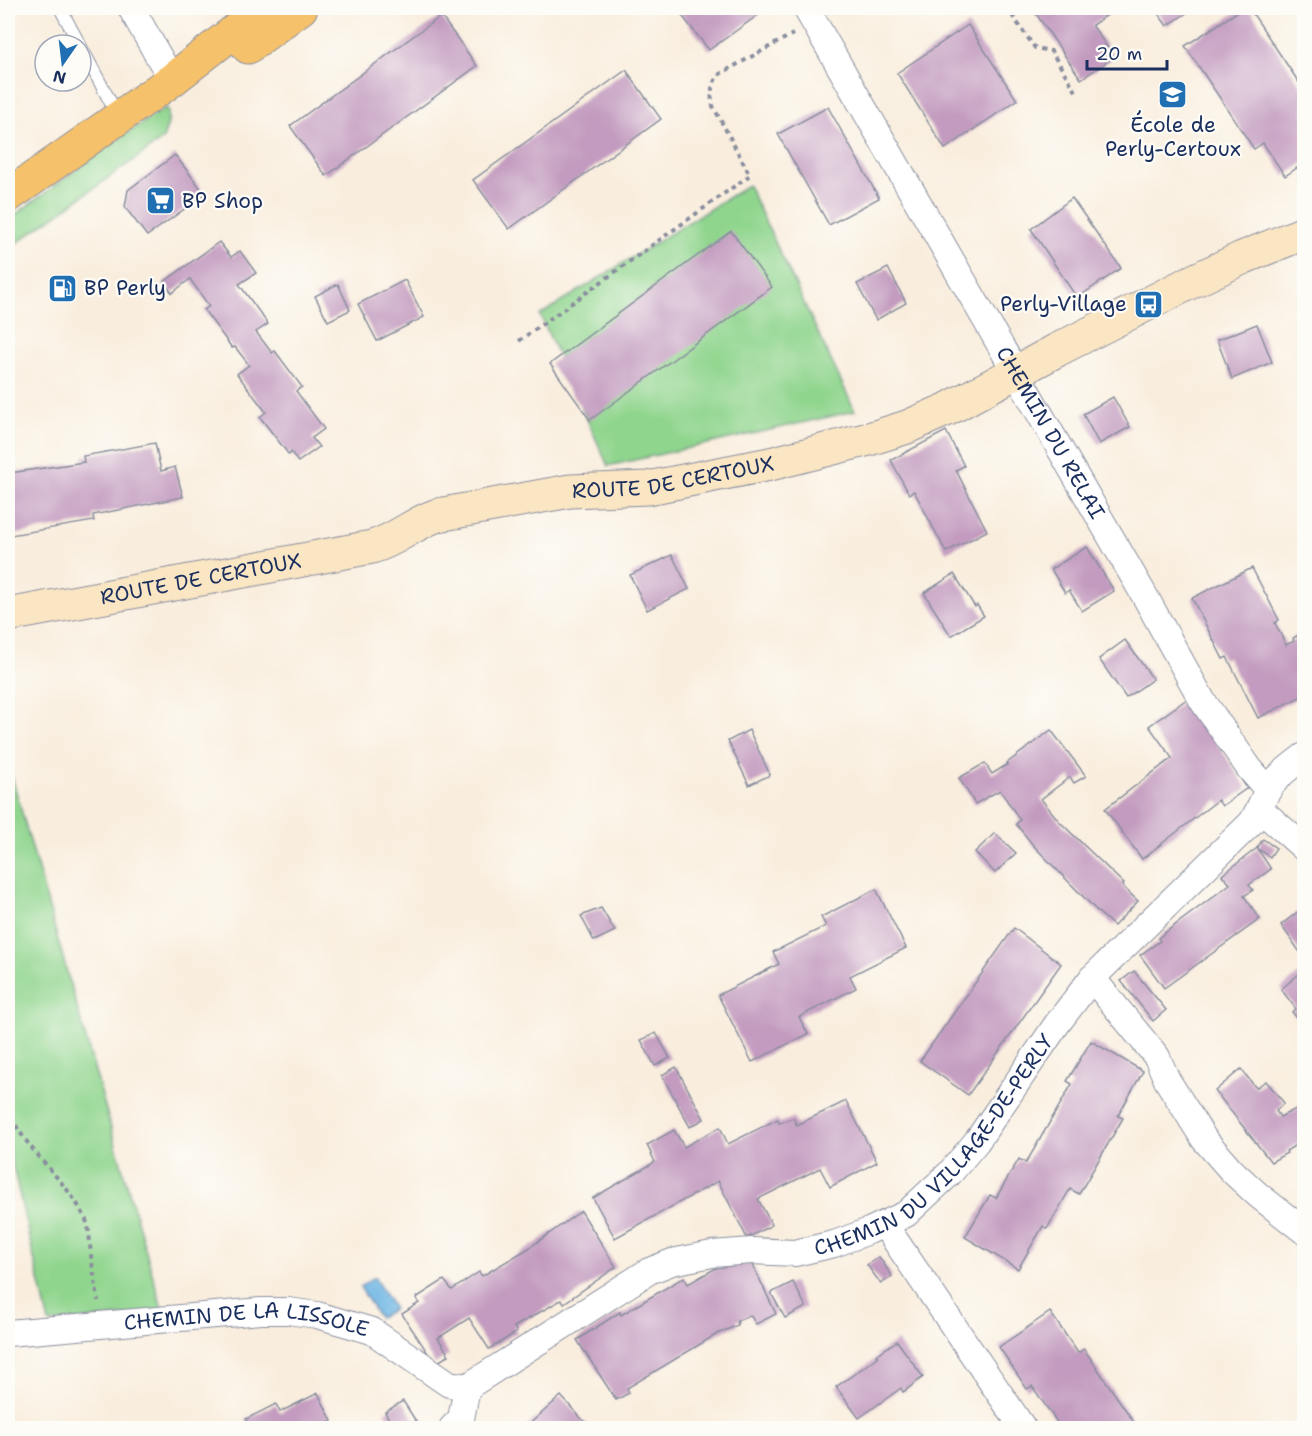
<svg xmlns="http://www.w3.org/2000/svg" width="1312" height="1436" font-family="'Shantell Sans',sans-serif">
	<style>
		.green { fill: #90d58e; stroke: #568276; stroke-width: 1.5 }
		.water { fill: #6bb4e3; stroke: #4372a0; stroke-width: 1.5 }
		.building { fill: #c39bc0 }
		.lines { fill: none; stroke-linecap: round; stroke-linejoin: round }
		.lane-casing { stroke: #8a8e9e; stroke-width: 14 }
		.street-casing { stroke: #8a8e9e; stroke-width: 28 }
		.secondary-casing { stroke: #8a8e9e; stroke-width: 35 }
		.primary-casing { stroke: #8a8e9e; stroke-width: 35 }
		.path { stroke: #8a8e9e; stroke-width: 4; stroke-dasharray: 4.5 4.5; stroke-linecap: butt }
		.lane { stroke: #fff; stroke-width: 12 }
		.street { stroke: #fff; stroke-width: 26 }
		.secondary { stroke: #fbe6c4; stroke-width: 33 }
		.primary { stroke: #f5c16b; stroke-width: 33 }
		.labels { text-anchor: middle; stroke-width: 4.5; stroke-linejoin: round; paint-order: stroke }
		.poi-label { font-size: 21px; fill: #1b2f5e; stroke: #fdfcf7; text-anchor: start }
		.street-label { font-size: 21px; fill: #1b2f5e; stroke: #fdfcf7 }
	</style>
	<rect width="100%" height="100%" fill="#fdfcf7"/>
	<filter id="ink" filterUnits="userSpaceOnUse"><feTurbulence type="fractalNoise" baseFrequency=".0167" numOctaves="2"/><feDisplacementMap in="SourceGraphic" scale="12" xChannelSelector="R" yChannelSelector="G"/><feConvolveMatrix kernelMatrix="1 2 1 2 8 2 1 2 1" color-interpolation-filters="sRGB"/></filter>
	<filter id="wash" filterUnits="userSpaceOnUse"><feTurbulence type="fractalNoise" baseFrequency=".008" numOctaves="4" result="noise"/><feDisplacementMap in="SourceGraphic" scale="24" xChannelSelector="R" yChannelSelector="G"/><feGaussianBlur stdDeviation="1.35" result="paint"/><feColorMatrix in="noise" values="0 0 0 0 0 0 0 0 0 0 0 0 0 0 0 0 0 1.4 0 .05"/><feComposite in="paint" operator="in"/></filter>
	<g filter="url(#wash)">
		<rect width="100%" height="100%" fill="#f9eede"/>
		<!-- green -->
		<g class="green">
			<polygon points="165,108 168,109 168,123 163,139 8,249 8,220 127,133"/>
			<polygon points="748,185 855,411 608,466 540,315"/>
			<polygon points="8,763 163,1312 49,1323 8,1145"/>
		</g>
		<!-- water -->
		<polygon class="water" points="374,1277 394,1309 379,1318 360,1287"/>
		<g id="blocks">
			<!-- building -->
			<g class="building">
				<polygon points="676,8 764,8 765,10 709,50"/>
				<polygon points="1032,8 1118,8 1092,25 1114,57 1081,79"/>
				<polygon points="1154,8 1194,8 1167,26"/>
				<polygon points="1243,8 1249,8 1304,90 1304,163 1285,176 1263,143 1254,149 1185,46"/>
				<polygon points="441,16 477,66 326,176 290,126"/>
				<polygon points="968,25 1017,100 945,149 897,73"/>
				<polygon points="626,70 661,119 509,229 473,180"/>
				<polygon points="828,107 879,198 829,225 778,134"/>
				<polygon points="175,155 205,194 147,236 125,207 128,190"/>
				<polygon points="1072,198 1121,268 1077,298 1031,229"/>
				<polygon points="731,231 772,287 590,420 550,364"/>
				<polygon points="219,242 231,257 240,251 256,273 239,284 268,324 256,332 272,353 275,351 302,387 296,391 324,429 312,438 319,447 298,462 291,452 289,455 260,417 266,412 237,374 249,365 235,347 232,348 204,310 209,306 190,279 172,293 164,282"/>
				<polygon points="888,268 906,303 876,320 857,284"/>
				<polygon points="405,280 424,317 377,341 358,304"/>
				<polygon points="338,284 350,310 328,321 315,296"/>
				<polygon points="1257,324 1272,362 1232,379 1217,340"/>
				<polygon points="1113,397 1130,427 1099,444 1083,414"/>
				<polygon points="946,431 964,466 956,470 987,531 946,552 914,491 909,494 891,460"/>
				<polygon points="155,443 161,471 175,467 183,497 93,515 94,521 11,535 8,519 8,478 10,478 10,473 84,462 83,456"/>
				<polygon points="1087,547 1114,591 1082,611 1069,590 1065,593 1051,569"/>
				<polygon points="672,555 689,589 647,610 630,575"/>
				<polygon points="1252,568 1279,620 1275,623 1286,645 1294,641 1293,638 1302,633 1300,628 1304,626 1304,695 1258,718 1227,657 1223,659 1192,598"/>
				<polygon points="954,574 975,607 977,605 984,616 951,636 924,593"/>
				<polygon points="1125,640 1153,679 1126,698 1099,659"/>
				<polygon points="1187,699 1247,788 1222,806 1218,800 1142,859 1105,809 1172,758 1149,726"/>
				<polygon points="749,730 770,775 749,785 728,741"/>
				<polygon points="1051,730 1086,776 1074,783 1070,777 1041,799 1060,822 1124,884 1122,886 1138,901 1114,926 1098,912 1033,845 1016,824 1020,820 1000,790 975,804 959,778 985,763 992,774 1008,764 1007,763"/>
				<polygon points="995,833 1016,853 995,873 975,852"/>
				<polygon points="1263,839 1276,848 1270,857 1257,848"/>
				<polygon points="1257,848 1271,869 1249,885 1253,890 1244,896 1260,919 1164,988 1140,955 1160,941 1158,938 1230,884 1222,875"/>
				<polygon points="876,889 906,948 850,976 856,988 799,1017 808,1034 752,1062 718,995 779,964 773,952 826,926 821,917"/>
				<polygon points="1304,907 1304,958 1281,925"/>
				<polygon points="601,908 615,931 594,941 581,916"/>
				<polygon points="1014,928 1061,964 968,1095 920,1061"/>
				<polygon points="1304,970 1304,1027 1292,1012 1296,1009 1281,989"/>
				<polygon points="1134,971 1166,1010 1153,1021 1121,981"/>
				<polygon points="656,1033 670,1058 655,1066 641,1040"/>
				<polygon points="1091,1041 1143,1071 1118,1116 1123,1118 1079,1194 1070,1189 1047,1229 1043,1226 1018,1269 965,1237 990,1195 996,1198 1019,1159 1026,1163 1072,1084 1067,1081"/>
				<polygon points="676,1067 704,1119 690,1127 662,1075"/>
				<polygon points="1241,1069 1256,1088 1266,1081 1284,1103 1276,1111 1280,1117 1304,1105 1304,1140 1286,1151 1287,1153 1271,1162 1215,1091"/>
				<polygon points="846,1101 877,1162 830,1187 820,1168 758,1199 772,1225 747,1238 718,1181 615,1238 593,1198 655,1162 647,1145 674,1130 684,1147 720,1127 728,1144 778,1119 779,1123 793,1118 797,1125"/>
				<polygon points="581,1211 616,1267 564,1303 561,1300 514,1327 517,1332 489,1349 469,1318 438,1338 449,1355 435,1364 402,1314 419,1303 416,1298 444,1280 452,1290 479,1272 482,1276 529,1248"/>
				<polygon points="879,1257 892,1276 881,1284 867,1265"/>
				<polygon points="752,1263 776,1314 756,1324 750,1315 737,1321 738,1325 717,1334 627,1388 629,1393 616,1400 577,1340 620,1312 621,1315 684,1277 688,1284 716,1268"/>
				<polygon points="793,1282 806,1307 785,1318 771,1293"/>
				<polygon points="1050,1312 1078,1353 1084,1349 1138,1428 1061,1428 1032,1386 1027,1389 999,1347"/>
				<polygon points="897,1341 923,1377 903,1392 901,1388 859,1418 836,1387 878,1357 876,1355"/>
				<polygon points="318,1393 332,1421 318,1428 251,1428 246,1419 276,1404 280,1412"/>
				<polygon points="561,1396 590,1428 525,1428"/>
				<polygon points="403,1401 419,1426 415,1428 394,1428 385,1412"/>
			</g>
		</g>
	</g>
	<g filter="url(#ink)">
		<use href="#blocks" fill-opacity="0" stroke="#8a8e9e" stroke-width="1.5"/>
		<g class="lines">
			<defs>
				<g id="lane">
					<polyline points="60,8 80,45"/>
					<polyline points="81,47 118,116"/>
				</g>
				<g id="street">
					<polyline points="131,8 172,80"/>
					<path id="s1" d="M806 8 1147 600 1202 700 1249 768 1268 790"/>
					<polyline points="1261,810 1304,848"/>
					<polyline points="1092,978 1157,1057 1167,1080 1204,1139 1232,1171 1258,1195 1304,1231"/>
					<polyline points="884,1224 1023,1428"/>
					<path id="s2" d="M8 1333 261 1311H288L317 1315 372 1331 449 1384 467 1387"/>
					<path id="s3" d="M467 1387 649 1271 672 1262 712 1254 752 1251 795 1253 834 1244 869 1231 906 1214 950 1173 977 1141 1057 1024 1092 978 1251 823C1259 812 1262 799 1269 789 1278 775 1291 766 1304 756"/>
					<polyline points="452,1428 461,1419 467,1387"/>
				</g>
				<g id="secondary">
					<path id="s4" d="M8 615 372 547C397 540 413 523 438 515L570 491 648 488 770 464 869 439 907 427 948 409 1057 350 1189 283 1242 258 1304 233"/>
				</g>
				<g id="primary">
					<polyline points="248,47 301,8"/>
					<polyline points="8,196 172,80 264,8"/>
				</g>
			</defs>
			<!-- lane casing -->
			<use href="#lane" class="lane-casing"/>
			<!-- street casing -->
			<use href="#street" class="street-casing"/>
			<!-- secondary casing -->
			<use href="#secondary" class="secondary-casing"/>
			<!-- primary casing -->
			<use href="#primary" class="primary-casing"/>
			<!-- path -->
			<g class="path">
				<polyline points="1007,8 1035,48 1051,51 1077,93"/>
				<polyline points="836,12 844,8"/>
				<path d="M519 341 750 175 713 106C710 93 711 86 718 75L793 34"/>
				<path d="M8 1109C24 1150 63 1176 83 1214 91 1227 89 1241 91 1255 93 1270 96 1285 98 1301"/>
			</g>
			<!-- lane -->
			<use href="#lane" class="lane"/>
			<!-- street -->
			<use href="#street" class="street"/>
			<!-- secondary -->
			<use href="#secondary" class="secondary"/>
			<!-- primary -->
			<use href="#primary" class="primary"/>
		</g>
	</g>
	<!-- icons -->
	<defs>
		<symbol id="school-square" viewBox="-11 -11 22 22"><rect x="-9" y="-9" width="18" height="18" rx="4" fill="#1f6fb2" stroke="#fdfcf7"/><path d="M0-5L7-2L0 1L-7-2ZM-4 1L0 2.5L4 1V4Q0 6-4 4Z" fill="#fff"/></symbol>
		<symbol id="supermarket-square" viewBox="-11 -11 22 22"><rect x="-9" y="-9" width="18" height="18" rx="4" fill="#1f6fb2" stroke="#fdfcf7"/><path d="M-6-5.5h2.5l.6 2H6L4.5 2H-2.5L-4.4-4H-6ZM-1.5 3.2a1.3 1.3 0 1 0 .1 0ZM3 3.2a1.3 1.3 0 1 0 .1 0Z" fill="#fff"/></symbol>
		<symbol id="fuel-square" viewBox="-11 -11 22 22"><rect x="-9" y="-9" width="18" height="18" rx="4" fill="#1f6fb2" stroke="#fdfcf7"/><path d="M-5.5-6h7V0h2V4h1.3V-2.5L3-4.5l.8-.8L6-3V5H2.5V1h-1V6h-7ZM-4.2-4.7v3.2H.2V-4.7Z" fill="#fff"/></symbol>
		<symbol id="bus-square" viewBox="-11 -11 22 22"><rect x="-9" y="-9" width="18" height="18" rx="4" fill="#1f6fb2" stroke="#fdfcf7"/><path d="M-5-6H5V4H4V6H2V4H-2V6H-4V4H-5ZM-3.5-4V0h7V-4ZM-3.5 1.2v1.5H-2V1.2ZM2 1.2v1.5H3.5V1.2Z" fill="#fff"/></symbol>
	</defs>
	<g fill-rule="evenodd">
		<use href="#school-square" x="1156" y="78" width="33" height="33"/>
		<use href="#supermarket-square" x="144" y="184" width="33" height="33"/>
		<use href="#fuel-square" x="46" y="272" width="33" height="33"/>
		<use href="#bus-square" x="1132" y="288" width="33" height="33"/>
	</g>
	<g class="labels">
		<!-- poi labels -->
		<g class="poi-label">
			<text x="1173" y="132" text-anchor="middle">École de<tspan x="1173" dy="24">Perly-Certoux</tspan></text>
			<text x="182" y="208">BP Shop</text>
			<text x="84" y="295">BP Perly</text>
			<text x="1127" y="311" text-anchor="end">Perly-Village</text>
		</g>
		<!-- street labels -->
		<g class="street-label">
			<text dy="7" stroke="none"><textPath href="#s1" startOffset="490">CHEMIN DU RELAI</textPath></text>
			<text dy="7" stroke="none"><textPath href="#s4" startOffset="682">ROUTE DE CERTOUX</textPath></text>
			<text dy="7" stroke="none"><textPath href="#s4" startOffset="196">ROUTE DE CERTOUX</textPath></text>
			<text dy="7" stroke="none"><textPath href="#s3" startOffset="548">CHEMIN DU VILLAGE-DE-PERLY</textPath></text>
			<text dy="7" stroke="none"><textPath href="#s2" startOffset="240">CHEMIN DE LA LISSOLE</textPath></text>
		</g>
	</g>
	<!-- margin -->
	<rect width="1312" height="1436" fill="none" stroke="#fdfcf7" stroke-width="30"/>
	<!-- north arrow -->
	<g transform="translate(63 63) rotate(194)"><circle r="28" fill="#fdfcf7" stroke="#a3aaba" stroke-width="1.5"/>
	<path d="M0-4.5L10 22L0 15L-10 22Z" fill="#1f6fb2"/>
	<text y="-9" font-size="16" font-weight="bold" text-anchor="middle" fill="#1b2f5e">N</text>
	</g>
	<!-- scale -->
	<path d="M1087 60v9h80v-9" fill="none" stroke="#1b2f5e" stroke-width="3"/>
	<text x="1096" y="60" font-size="18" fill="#1b2f5e" stroke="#fdfcf7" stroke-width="4.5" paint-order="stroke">20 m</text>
</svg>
